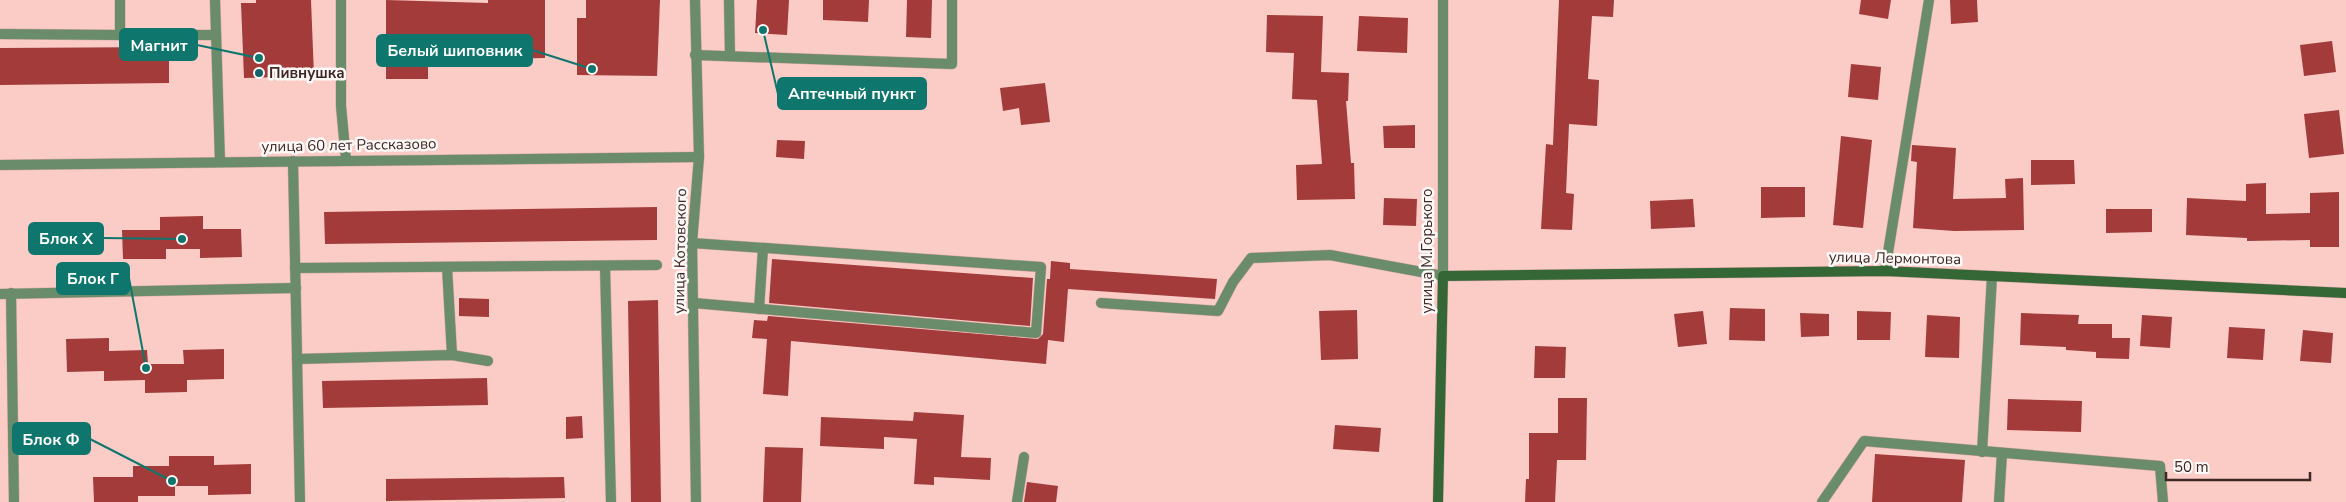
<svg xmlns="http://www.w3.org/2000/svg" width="2346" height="502" font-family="'Nunito Sans',sans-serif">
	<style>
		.building { fill: #a23b39 }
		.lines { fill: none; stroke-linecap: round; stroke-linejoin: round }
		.lane-casing { stroke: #d5aaa6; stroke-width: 11 }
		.street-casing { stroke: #d5aaa6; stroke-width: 11 }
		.secondary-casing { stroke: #d5aaa6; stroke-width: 11 }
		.lane { stroke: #6b8c6a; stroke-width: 10 }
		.street { stroke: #6b8c6a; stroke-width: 10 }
		.secondary { stroke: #356636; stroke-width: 10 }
		.poi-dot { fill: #14636a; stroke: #fef8f7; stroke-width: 2 }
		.labels { text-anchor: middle; stroke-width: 5; stroke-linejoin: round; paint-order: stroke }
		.poi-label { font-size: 15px; font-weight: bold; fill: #3e2826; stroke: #fef8f7; text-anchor: start }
		.street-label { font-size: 15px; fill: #3e2826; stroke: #fef8f7 }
		.leader { fill: none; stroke: #0f766e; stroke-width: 2 }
		.callout-dot { fill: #0f766e; stroke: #fef8f7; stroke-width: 2 }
		.callout { fill: #0f766e; stroke: #0f766e; stroke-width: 2 }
		.callout-label { font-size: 16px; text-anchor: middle; font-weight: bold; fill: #fff }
	</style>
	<rect width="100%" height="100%" fill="#fbcbc6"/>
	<!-- building -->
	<g class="building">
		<polygon points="256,0 311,0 314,76 244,78 241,3 256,3"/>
		<polygon points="386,0 488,3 488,0 545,0 545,58 489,59 488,37 428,37 428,79 386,79"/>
		<polygon points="586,0 660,0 657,76 577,75 577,18 586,18"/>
		<polygon points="757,0 789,0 787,35 755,33"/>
		<polygon points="823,0 869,0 868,22 823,20"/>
		<polygon points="907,0 932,0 931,38 906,37"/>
		<polygon points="1559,0 1614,0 1613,17 1592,16 1588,79 1599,80 1597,126 1569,124 1566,193 1574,194 1572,230 1541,229 1546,144 1553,145"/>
		<polygon points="1861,0 1891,0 1888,19 1859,14"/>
		<polygon points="1950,0 1977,0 1978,22 1951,24"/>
		<polygon points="1267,15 1323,16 1321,72 1349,73 1348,101 1346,101 1351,163 1354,163 1355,199 1297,200 1296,165 1322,164 1317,100 1292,99 1294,53 1266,52"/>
		<polygon points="1359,16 1408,18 1407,53 1357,51"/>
		<polygon points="2332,41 2336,72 2304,76 2300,45"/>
		<polygon points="169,47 169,83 0,85 0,48"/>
		<polygon points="1851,64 1881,67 1878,100 1848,97"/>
		<polygon points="1045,83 1050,122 1021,125 1019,108 1003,111 1000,88"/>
		<polygon points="2339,110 2344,154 2309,158 2304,114"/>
		<polygon points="1415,125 1415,148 1384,148 1383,126"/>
		<polygon points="1841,136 1872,140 1863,228 1833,225"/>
		<polygon points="777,140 805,141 804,159 776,157"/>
		<polygon points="1912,145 1956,148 1953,199 2006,198 2005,179 2023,178 2024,230 1954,231 1913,228 1917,162 1911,161"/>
		<polygon points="2031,160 2074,160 2075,184 2031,185"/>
		<polygon points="2266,183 2266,214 2310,213 2310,193 2339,192 2339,247 2310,247 2310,240 2247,241 2247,238 2186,235 2187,198 2246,201 2246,184"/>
		<polygon points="1761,187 1805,187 1805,217 1761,218"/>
		<polygon points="1384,198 1417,199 1416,226 1383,225"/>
		<polygon points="1693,199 1695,227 1651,229 1650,201"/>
		<polygon points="657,207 657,240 325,244 324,212"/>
		<polygon points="2106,209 2152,209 2152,232 2106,233"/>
		<polygon points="203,216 203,229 241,229 242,257 200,258 200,249 166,249 166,259 123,259 122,230 160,230 160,217"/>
		<polygon points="772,259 1033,278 1030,326 769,303"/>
		<polygon points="1051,261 1070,263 1070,269 1217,279 1215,299 1068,289 1064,342 1048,340 1046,364 791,341 788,396 763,394 767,339 752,338 754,320 767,321 768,316 1038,339 1043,334 1047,279 1050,279"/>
		<polygon points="459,298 489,299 489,317 459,316"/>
		<polygon points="658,300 661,502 631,502 628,301"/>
		<polygon points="1730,308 1765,309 1765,341 1729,340"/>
		<polygon points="1357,310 1358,359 1321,360 1319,311"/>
		<polygon points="1703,311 1707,344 1678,347 1674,314"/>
		<polygon points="1857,311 1891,312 1890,340 1857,340"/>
		<polygon points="1800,313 1829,314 1829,336 1801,337"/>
		<polygon points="2021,313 2079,315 2078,324 2112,324 2112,338 2130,338 2129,359 2096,358 2096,352 2066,350 2066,347 2020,345"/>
		<polygon points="1927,315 1960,317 1959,358 1925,357"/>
		<polygon points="2142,315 2172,317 2170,348 2140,346"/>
		<polygon points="2229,327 2265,329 2263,360 2227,358"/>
		<polygon points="2303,330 2333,333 2331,363 2300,361"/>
		<polygon points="109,338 109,351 147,350 148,364 184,364 183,350 224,349 224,379 187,380 187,392 145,393 145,380 104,381 104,371 67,372 66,339"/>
		<polygon points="1535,346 1566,347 1565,378 1534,378"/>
		<polygon points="487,378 488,405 323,408 322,381"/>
		<polygon points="1558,398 1587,398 1586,460 1557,460 1555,502 1525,502 1526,479 1529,479 1529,433 1558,433"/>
		<polygon points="2008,399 2082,401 2081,432 2007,430"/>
		<polygon points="914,412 964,415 961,457 991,458 990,480 934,477 934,485 914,484 917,439 884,437 884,449 820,446 821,417 913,421"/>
		<polygon points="582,416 583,438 566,439 566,417"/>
		<polygon points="1335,425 1381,428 1379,452 1333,449"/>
		<polygon points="765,447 803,448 801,502 763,502"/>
		<polygon points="1875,454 1965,460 1962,502 1872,502"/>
		<polygon points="169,456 214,456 214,465 251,464 251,494 208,495 208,486 175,486 175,496 138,496 138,502 94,502 93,477 133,477 133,466 169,466"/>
		<polygon points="564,477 565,498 386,501 386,479"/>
		<polygon points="1027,482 1058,486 1056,502 1024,502"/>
	</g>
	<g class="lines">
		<defs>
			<g id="lane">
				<polyline points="120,0 120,35 216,35"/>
				<polyline points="215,0 220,162"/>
				<polyline points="341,0 341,106 346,160"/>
				<polyline points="729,0 730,56"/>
				<polyline points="0,34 120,35"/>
				<polyline points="695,55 952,64 952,0"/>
				<polyline points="293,161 300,502"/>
				<polyline points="692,243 1041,267 1036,333 694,303"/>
				<polyline points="605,266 611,502"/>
				<polyline points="447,267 452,355"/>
				<polyline points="295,268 657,265"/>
				<polyline points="11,293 14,502"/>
				<polyline points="0,294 296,288"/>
				<polyline points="1101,303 1218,311 1233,282 1251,258 1330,255 1443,276"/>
				<polyline points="759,309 763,248"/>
				<polyline points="297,359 452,355 488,361"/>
				<polyline points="1982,452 1992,276"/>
				<polyline points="1017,502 1024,457"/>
				<polyline points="1822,502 1864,441 2160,466 2163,502"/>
				<polyline points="1999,502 2002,453"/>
			</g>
			<g id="street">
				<polyline points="695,0 699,157 692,243 696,502"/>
				<polyline points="0,165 699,157"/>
				<polyline points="1885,271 1929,0"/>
				<polyline points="1443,276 1443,0"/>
			</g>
			<polyline id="secondary" points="1438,502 1443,276 1885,271 2346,293"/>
		</defs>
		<!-- lane casing -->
		<use href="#lane" class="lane-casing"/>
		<!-- street casing -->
		<use href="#street" class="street-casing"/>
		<!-- secondary casing -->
		<use href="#secondary" class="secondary-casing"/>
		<!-- lane -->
		<use href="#lane" class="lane"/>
		<!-- street -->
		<use href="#street" class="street"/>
		<!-- secondary -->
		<use href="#secondary" class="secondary"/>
	</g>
	<!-- markers -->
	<circle class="poi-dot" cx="259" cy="73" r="5"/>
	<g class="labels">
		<!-- poi labels -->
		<g class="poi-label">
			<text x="269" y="78">Пивнушка</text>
		</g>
		<!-- street labels -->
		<g class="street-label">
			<text transform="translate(349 145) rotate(-1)" y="5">улица 60 лет Рассказово</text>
			<text transform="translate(680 251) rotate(-89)" y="5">улица Котовского</text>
			<text transform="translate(1427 251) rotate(-90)" y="5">улица М.Горького</text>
			<text transform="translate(1895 258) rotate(1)" y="5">улица Лермонтова</text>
		</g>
	</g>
	<!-- callouts -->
	<path class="leader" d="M259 58L197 45M592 69L532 50M763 30L778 94M182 239L103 238M146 368L129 278M172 481L90 439"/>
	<g class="callout-dot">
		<circle cx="259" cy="58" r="5"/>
		<circle cx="592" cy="69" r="5"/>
		<circle cx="763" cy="30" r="5"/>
		<circle cx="182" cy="239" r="5"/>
		<circle cx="146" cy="368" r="5"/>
		<circle cx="172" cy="481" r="5"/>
	</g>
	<g class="callout">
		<rect x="120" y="29" width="77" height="31" rx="5"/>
		<rect x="377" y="35" width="155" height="31" rx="5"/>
		<rect x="778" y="78" width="148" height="31" rx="5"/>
		<rect x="29" y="223" width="74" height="31" rx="5"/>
		<rect x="57" y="263" width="72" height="31" rx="5"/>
		<rect x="13" y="423" width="77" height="31" rx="5"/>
	</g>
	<g class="callout-label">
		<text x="159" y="51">Магнит</text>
		<text x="455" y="56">Белый шиповник</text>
		<text x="852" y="99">Аптечный пункт</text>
		<text x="66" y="244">Блок Х</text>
		<text x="93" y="284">Блок Г</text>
		<text x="51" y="445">Блок Ф</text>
	</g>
	<!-- scale -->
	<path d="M2166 472v8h144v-8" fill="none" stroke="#3e2826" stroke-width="2.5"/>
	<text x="2174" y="472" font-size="15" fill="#3e2826" stroke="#fef8f7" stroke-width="4" paint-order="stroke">50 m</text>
</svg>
